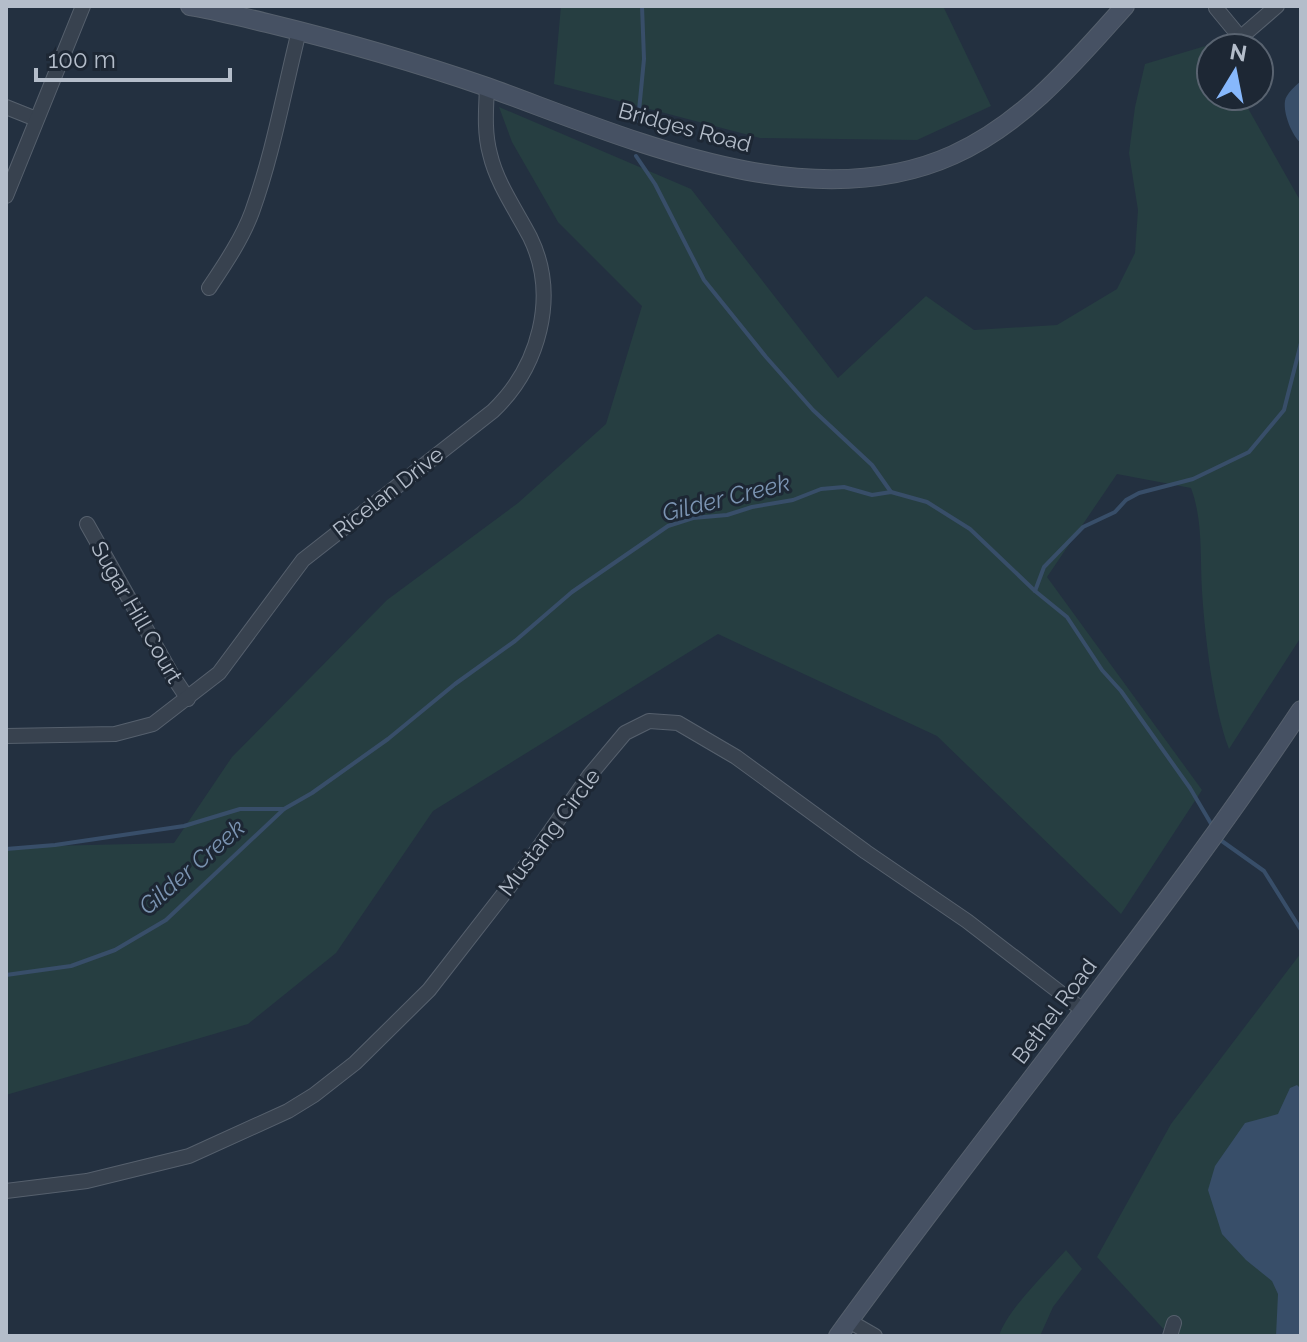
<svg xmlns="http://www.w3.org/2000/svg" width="1307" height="1342" font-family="Raleway,sans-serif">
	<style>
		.green { fill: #263e41 }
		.water { fill: #384e69 }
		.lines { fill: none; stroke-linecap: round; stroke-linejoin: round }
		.stream { stroke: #384e69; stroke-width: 4 }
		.street-casing { stroke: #56606d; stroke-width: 16 }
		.secondary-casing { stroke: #56606d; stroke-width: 20 }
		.street { stroke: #38424f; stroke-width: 14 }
		.secondary { stroke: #465163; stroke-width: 18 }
		.labels { text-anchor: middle; stroke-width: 6; stroke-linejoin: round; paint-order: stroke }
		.street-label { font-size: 22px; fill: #b4bdca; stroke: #1d2734 }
		.water-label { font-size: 24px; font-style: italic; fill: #7b94b2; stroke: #1d2734 }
	</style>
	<rect width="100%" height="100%" fill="#233040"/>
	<!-- green -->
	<g class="green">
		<polygon points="561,6 943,6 991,106 917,140 760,138 554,84"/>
		<path d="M1212 44 1214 48H1211V96H1241L1301 202V637L1229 749C1213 706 1205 637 1202 591 1200 556 1203 520 1191 488L1117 474 1047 577 1202 790 1121 914 937 736 718 634 433 811 336 953 248 1024 6 1095V847L174 843 232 757 387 600 518 503 606 424 642 306 558 222 512 142 499 107 691 189 838 378 926 296 974 330 1057 325 1117 289 1135 253 1138 210 1129 153 1135 107 1145 64Z"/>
		<polygon points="1301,953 1301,1336 1170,1336 1097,1257 1171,1124"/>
		<path d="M1066 1250 1082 1269 1053 1307 1040 1336H999C1006 1311 1048 1271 1066 1250Z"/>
	</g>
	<!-- water -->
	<g class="water">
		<path d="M1301 81V143C1292 136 1283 113 1285 101 1286 94 1295 86 1301 81Z"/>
		<polygon points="1297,1085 1301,1089 1301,1336 1276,1336 1278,1294 1272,1281 1246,1260 1222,1234 1208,1190 1215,1166 1245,1123 1278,1114 1290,1088"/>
	</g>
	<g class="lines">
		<!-- stream -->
		<g class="stream">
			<polyline points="638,121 644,59 642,6"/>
			<polyline points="636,156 655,184 704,280 766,357 813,410 872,465 891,492"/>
			<polyline points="1035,591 1044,567 1083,527 1115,512 1126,500 1139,493 1193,479 1249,452 1284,410 1301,343"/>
			<polyline points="1219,839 1264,871 1301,930"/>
			<polyline points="6,849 55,845 184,826 240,809 284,809"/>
			<polyline points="6,975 71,966 115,950 166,920 284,809 312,793 388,739 455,684 515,641 572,592 668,526 693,518 727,515 752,507 793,500 821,489 844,487 872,495 891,492 927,502 970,529 1035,591 1067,617 1102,670 1121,691 1190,788 1213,827"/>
		</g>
		<defs>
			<g id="street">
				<polyline points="1216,8 1249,48"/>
				<polyline points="1240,38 1277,6"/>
				<polyline points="1259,60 1262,64"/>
				<polyline points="6,107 36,119"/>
				<polyline points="6,196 83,6"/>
				<path d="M209 288C225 264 242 239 252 212 273 154 284 91 299 31"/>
				<polyline points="87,524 172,675 188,699"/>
				<path d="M6 736 115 734 153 724 219 673 303 560 493 411C539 367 559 296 530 237 516 210 497 184 490 154 484 132 486 110 487 87"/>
				<polyline points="6,1191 87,1181 189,1156 288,1111 314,1095 355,1063 429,990 530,860 589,776 625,733 649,721 678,723 736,757 866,852 967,921 1084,1011"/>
				<polyline points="849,1321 875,1336"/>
				<polyline points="1170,1336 1174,1323"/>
			</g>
			<g id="secondary">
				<path d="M190 6C216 10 241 17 267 23 341 41 415 62 487 87 626 137 807 221 953 155 1024 123 1074 63 1125 6"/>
				<path d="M838 1336C990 1126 1157 926 1301 710"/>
			</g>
		</defs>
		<!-- street casing -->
		<use href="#street" class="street-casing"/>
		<!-- secondary casing -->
		<use href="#secondary" class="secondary-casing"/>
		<!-- street -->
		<use href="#street" class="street"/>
		<!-- secondary -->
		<use href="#secondary" class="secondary"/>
	</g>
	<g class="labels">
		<!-- street labels -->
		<g class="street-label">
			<text transform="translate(685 127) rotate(15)" y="8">Bridges Road</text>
			<text transform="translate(388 492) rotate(-38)" y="8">Ricelan Drive</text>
			<text transform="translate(137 612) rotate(60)" y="8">Sugar Hill Court</text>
			<text transform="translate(549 832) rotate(-53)" y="8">Mustang Circle</text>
			<text transform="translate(1054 1011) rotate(-53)" y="8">Bethel Road</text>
		</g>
		<!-- water labels -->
		<g class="water-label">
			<text transform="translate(726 498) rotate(-14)" y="8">Gilder Creek</text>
			<text transform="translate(192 867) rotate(-41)" y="8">Gilder Creek</text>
		</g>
	</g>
	<!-- border -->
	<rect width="1307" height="1342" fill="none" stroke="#b4bdca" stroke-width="16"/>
	<!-- north arrow -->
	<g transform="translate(1235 72) rotate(10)"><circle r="38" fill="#1d2734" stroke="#596370" stroke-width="2"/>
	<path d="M0-6L14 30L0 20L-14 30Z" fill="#87b8fc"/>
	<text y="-12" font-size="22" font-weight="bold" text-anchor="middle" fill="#b4bdca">N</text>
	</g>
	<!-- scale -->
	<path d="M36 68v12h194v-12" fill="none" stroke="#b4bdca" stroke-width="4"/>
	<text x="48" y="68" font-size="24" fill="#b4bdca" stroke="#1d2734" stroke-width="6" paint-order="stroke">100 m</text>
</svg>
